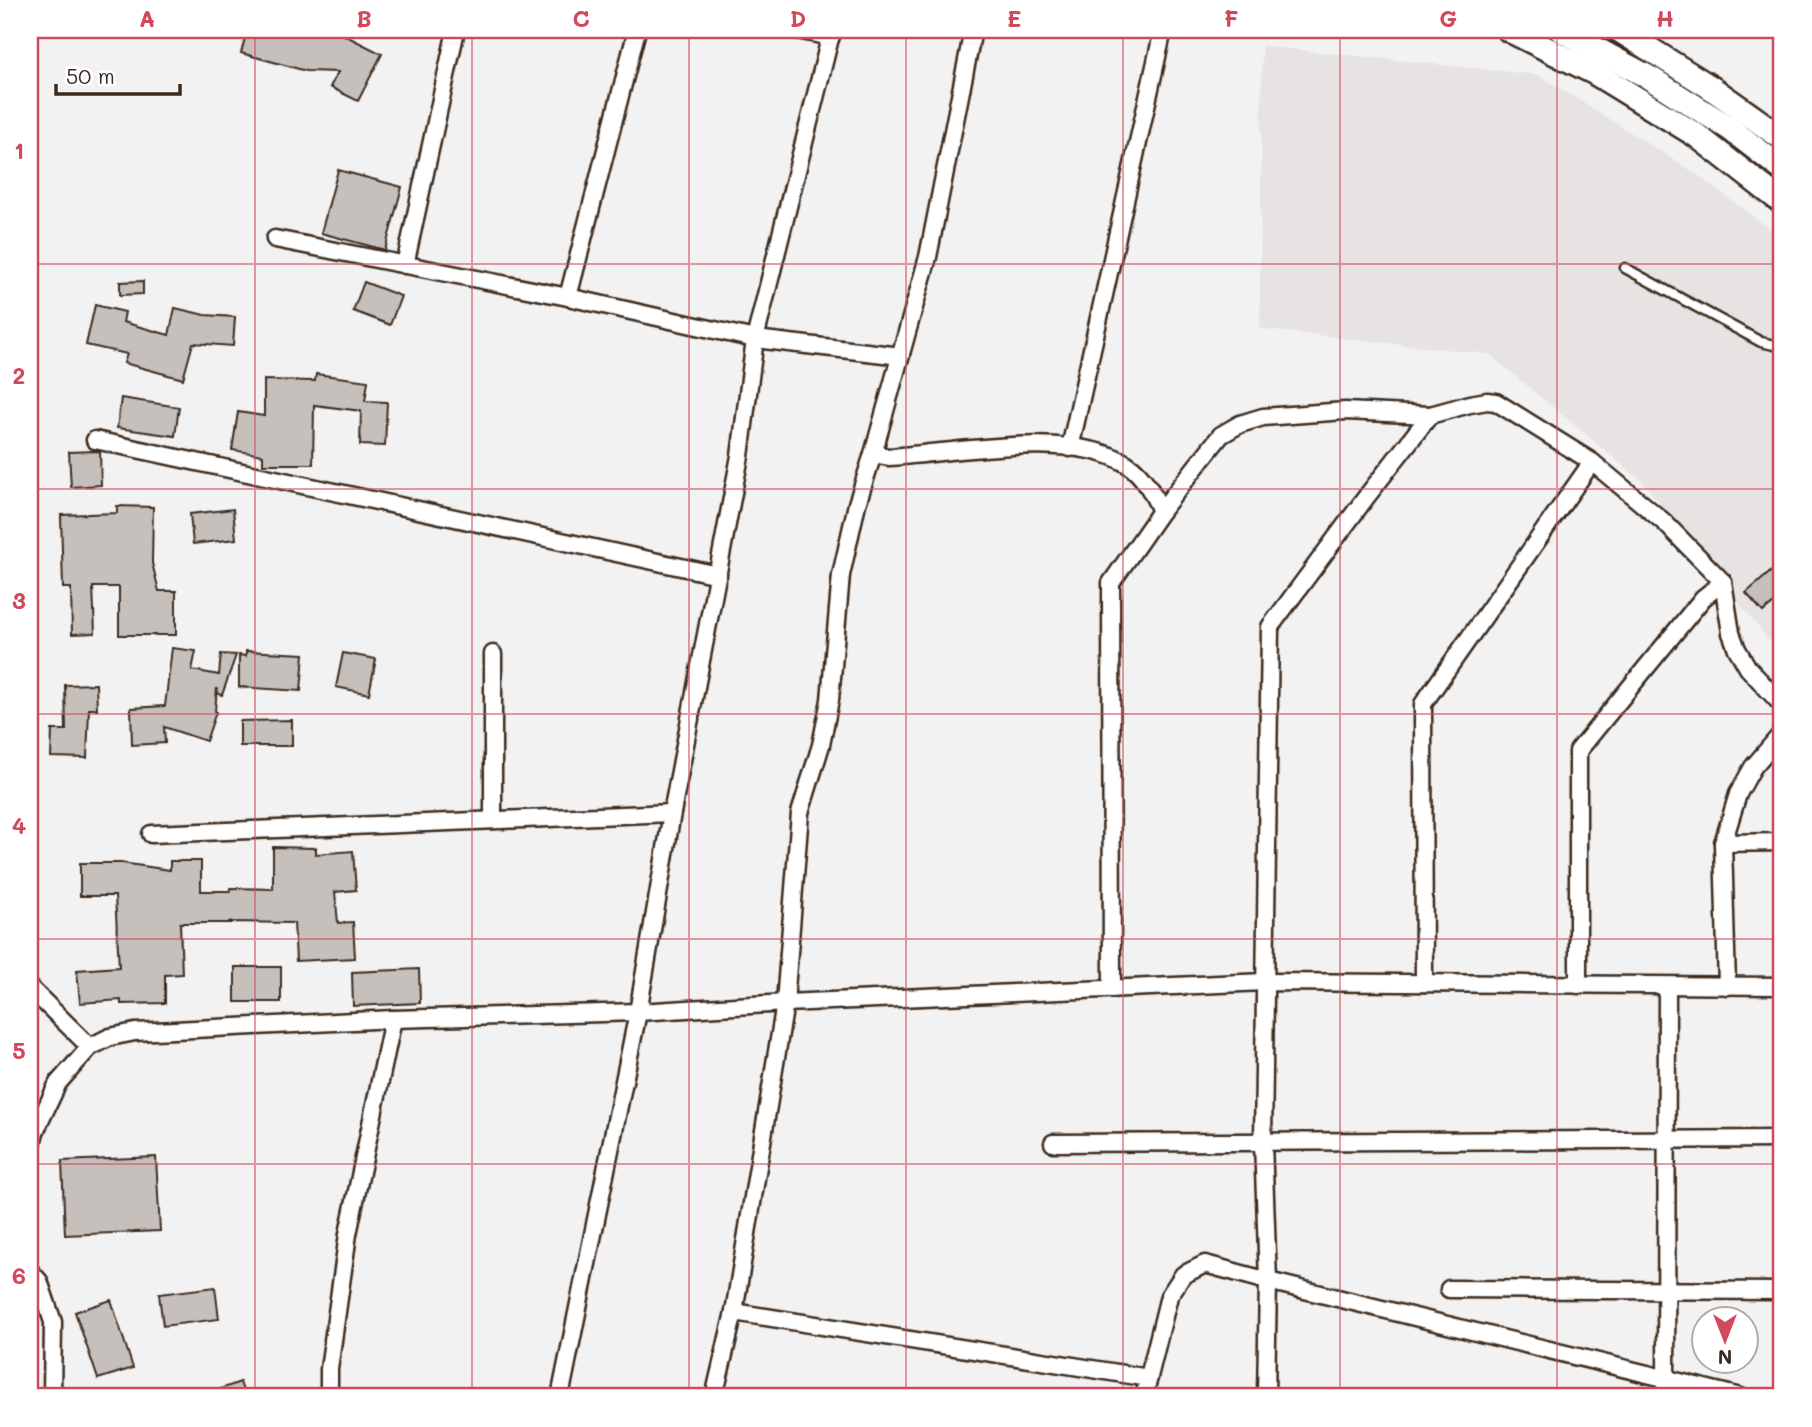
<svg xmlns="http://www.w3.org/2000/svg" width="1812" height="1427" font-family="Mali,sans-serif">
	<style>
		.built { fill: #e6e3e2 }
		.building { fill: #c6c0bd; stroke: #3b2a1e; stroke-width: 2 }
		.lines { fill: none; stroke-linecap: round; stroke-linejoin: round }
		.service-casing { stroke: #3b2a1e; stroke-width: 13 }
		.minor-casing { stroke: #3b2a1e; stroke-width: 21 }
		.secondary-casing { stroke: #3b2a1e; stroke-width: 28 }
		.service { stroke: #fff; stroke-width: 8 }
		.minor { stroke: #fff; stroke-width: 16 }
		.secondary { stroke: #fff; stroke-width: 23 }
		.grid { fill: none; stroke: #d1495b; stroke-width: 2; stroke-opacity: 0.55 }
		.neatline { fill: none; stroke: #d1495b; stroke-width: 2.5 }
		.grid-label { font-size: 23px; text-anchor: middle; font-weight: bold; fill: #d1495b }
	</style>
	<rect width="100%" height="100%" fill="#f3f2f2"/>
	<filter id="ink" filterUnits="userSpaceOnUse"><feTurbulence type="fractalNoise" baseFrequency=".0143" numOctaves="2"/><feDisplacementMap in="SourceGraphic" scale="14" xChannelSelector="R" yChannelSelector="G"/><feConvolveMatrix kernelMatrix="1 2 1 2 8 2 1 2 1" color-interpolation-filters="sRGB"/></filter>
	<g filter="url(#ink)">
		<!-- built -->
		<polygon class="built" points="1262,46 1539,75 1695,173 1782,238 1782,657 1642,481 1489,354 1260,329"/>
		<!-- building -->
		<g class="building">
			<polygon points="247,30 345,30 344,35 382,54 358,101 330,87 338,72 306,71 241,53"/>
			<polygon points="338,170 402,187 385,250 321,233"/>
			<polygon points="143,281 143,294 120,295 120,282"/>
			<polygon points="364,282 401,296 390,325 353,311"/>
			<polygon points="95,305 125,312 123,322 169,335 175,308 205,315 235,317 233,346 193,343 183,379 124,363 127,354 86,345"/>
			<polygon points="316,374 368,381 365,401 387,402 385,446 360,445 361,411 314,405 313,464 263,464 263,455 232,450 238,412 264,416 264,380 315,381"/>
			<polygon points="121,398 179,407 175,436 117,428"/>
			<polygon points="95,451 100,452 101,485 71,487 69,452"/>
			<polygon points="117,506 153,507 152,563 159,591 176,591 176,635 119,635 119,587 93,587 95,633 72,634 71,588 63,588 61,515 117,513"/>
			<polygon points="233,509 236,539 193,544 190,514"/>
			<polygon points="1782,562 1782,612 1774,603 1763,612 1746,593"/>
			<polygon points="172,648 196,651 192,670 219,675 221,654 236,655 222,695 218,694 217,688 215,711 216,712 206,741 164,727 165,743 132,745 131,708 165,706"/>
			<polygon points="246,651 304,654 301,691 239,687 239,655 246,656"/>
			<polygon points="343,653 376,659 369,694 336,687"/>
			<polygon points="96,684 97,709 89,709 87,758 51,757 52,730 66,730 65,685"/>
			<polygon points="292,720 292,746 240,746 240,721"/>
			<polygon points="273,847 316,848 316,854 353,851 356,890 335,892 338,923 353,922 355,958 296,961 294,923 230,922 230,923 180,923 182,974 165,975 165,1003 121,1004 121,1000 80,1003 77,970 119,967 115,896 80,896 80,863 122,863 170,870 170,861 201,861 201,891 230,891 230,888 273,889"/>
			<rect x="235" y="967" width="46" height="35"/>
			<polygon points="419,969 420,1003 353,1006 352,972"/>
			<polygon points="156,1157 160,1231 65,1235 62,1161"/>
			<polygon points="215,1287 219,1319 163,1326 159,1294"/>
			<polygon points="111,1300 133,1368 98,1379 75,1312"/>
			<polygon points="240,1382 245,1397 204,1397 204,1395"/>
		</g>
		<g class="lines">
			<defs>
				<polyline id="service" points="1625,268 1761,342 1774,345 1782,342"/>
				<g id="minor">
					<polyline points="797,30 831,37"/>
					<polyline points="275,239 568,297 755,339 901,356"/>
					<polyline points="405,265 456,30"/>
					<polyline points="568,297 637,30"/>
					<polyline points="95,440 718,575"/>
					<polyline points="1070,448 1163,30"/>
					<path d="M873 454 889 457C953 453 1071 429 1127 464 1144 475 1153 494 1161 511"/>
					<polyline points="493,654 493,820"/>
					<polyline points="151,834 672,813"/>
					<polyline points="1723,843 1782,842"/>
					<polyline points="1424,983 1423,704 1592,462"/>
					<polyline points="1578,985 1578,751 1703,598 1723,582"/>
					<polyline points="1727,986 1723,843 1738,794 1753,767 1782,733"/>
					<polyline points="30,988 90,1047"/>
					<polyline points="1112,989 1111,583 1161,511 1221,435 1240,424 1263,417 1345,411 1430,415 1470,404 1487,401 1496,402 1592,462 1664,522 1723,582 1731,633 1737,649 1748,668 1782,705"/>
					<polyline points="1053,1143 1782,1139"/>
					<polyline points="30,1152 35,1132 58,1083 90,1047 110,1037 135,1032 393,1019 638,1012 785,1003 1265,982 1782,986"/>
					<polyline points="30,1271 39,1281 53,1322 52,1397"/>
					<polyline points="1449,1289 1782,1291"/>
					<polyline points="734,1312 1149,1378"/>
					<polyline points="329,1397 329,1369 348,1234 393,1019"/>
					<polyline points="560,1397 638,1012 672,813 740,456 755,339 832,30"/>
					<polyline points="714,1397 734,1312 785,1003 800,813 821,745 830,700 841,575 857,504 873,454 928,257 973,30"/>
					<polyline points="1144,1397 1169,1296 1183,1275 1205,1264 1268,1281 1741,1397"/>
					<polyline points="1266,1397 1268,1281 1263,1142 1270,627 1367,496 1430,415"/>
					<polyline points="1666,1397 1667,986"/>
				</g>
				<g id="secondary">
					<polyline points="1509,30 1595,73 1696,135 1782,202"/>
					<polyline points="1561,30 1650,78 1729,128 1782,169"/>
					<polyline points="1619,30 1710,87 1782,138"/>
				</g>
			</defs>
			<!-- service casing -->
			<use href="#service" class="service-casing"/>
			<!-- minor casing -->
			<use href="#minor" class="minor-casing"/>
			<!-- secondary casing -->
			<use href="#secondary" class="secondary-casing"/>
			<!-- service -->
			<use href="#service" class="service"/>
			<!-- minor -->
			<use href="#minor" class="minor"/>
			<!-- secondary -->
			<use href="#secondary" class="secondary"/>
		</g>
	</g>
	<!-- grid -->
	<path class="grid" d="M255 30V1397M472 30V1397M689 30V1397M906 30V1397M1123 30V1397M1340 30V1397M1557 30V1397M30 264H1782M30 489H1782M30 714H1782M30 939H1782M30 1164H1782"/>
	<!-- margin -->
	<rect width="1812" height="1427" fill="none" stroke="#fff" stroke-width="77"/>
	<!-- north arrow -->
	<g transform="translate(1725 1340) rotate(180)"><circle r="33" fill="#ffffff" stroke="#b1aaa5" stroke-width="2"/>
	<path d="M0-5L12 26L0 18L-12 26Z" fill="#d1495b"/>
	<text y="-10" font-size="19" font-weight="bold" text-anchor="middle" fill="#3b2a1e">N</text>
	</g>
	<!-- scale -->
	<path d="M56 84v10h124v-10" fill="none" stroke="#3b2a1e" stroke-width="3.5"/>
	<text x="66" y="84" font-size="21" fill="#3b2a1e" stroke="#ffffff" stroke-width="5" paint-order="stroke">50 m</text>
	<rect x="38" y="38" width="1735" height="1350" class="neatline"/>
	<g class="grid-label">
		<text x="147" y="27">A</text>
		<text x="364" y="27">B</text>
		<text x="581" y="27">C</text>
		<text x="798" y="27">D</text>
		<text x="1014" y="27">E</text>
		<text x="1231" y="27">F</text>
		<text x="1448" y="27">G</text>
		<text x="1665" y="27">H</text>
		<text x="19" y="159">1</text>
		<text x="19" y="384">2</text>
		<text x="19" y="609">3</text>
		<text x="19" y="834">4</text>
		<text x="19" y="1059">5</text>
		<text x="19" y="1284">6</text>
	</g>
</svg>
